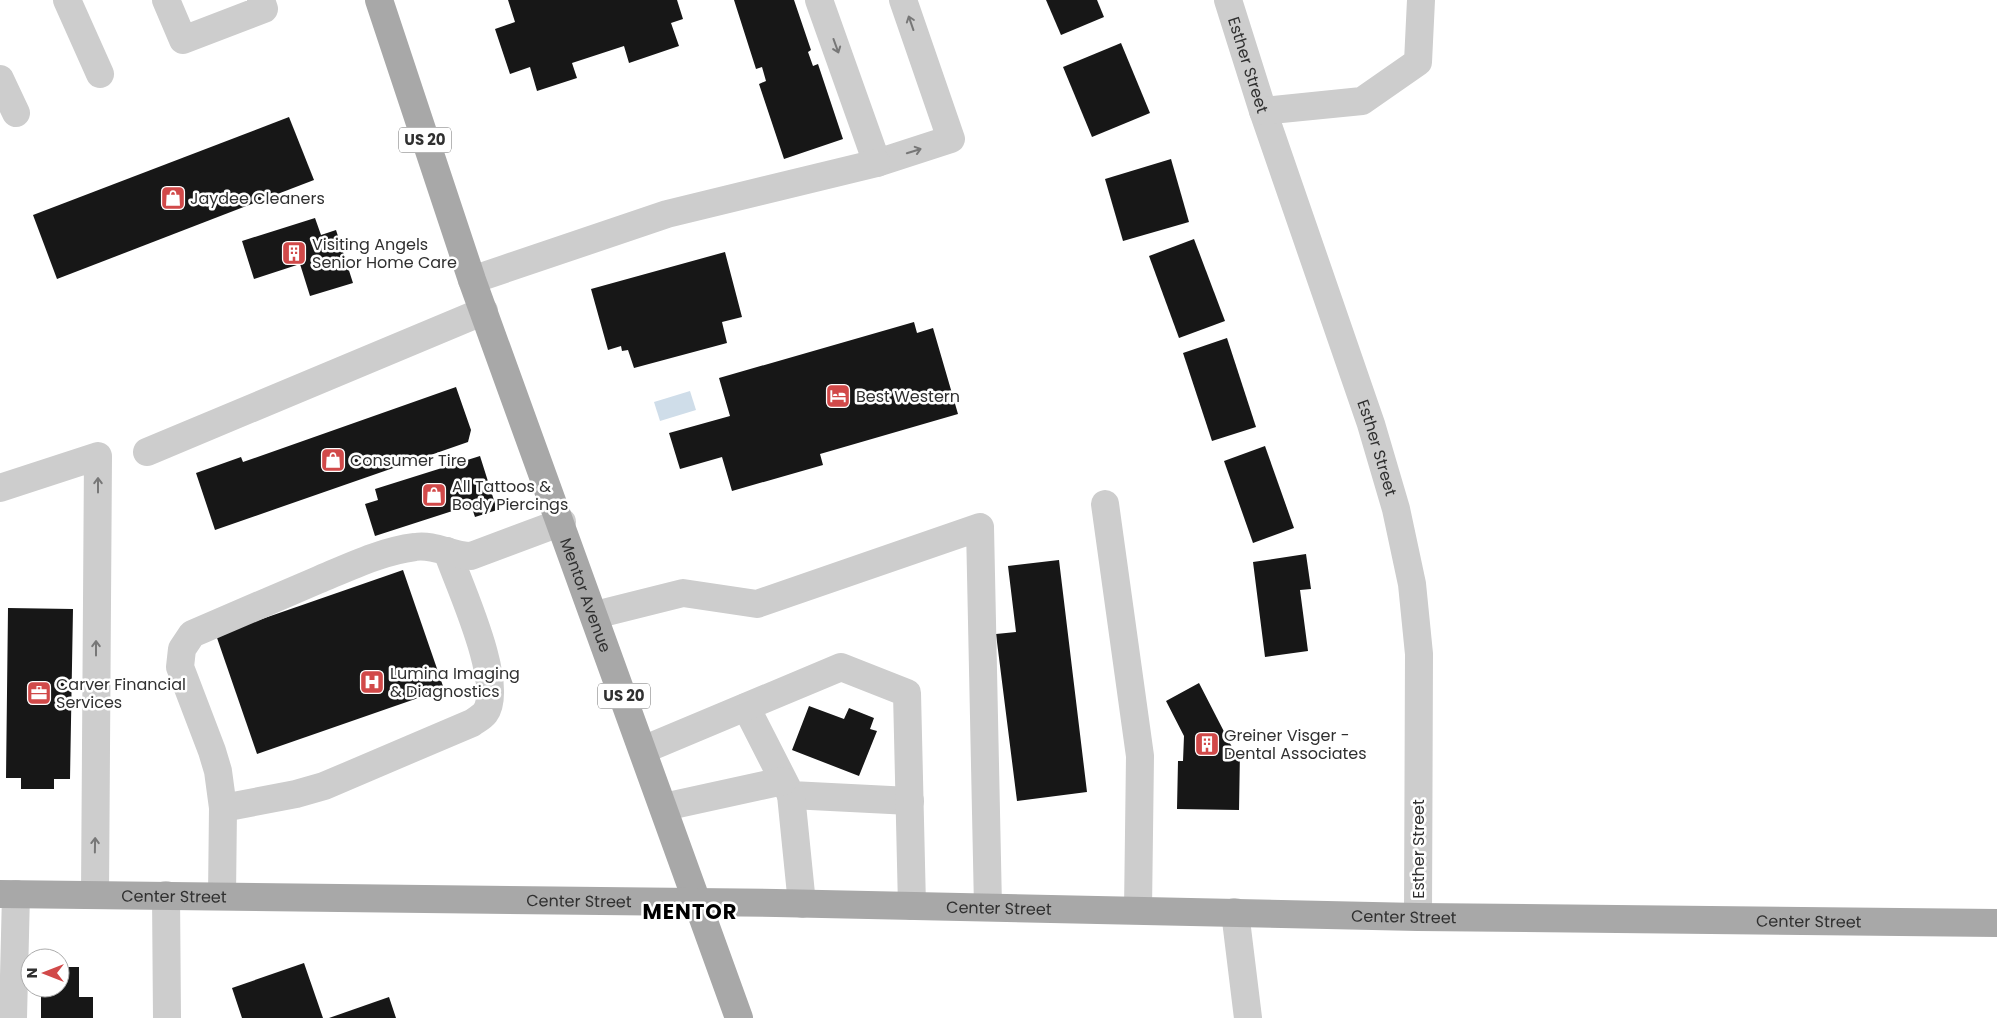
<svg xmlns="http://www.w3.org/2000/svg" width="1997" height="1018" font-family="Poppins,sans-serif">
	<style>
		.water { fill: #cfdde9 }
		.building { fill: #171717 }
		.lines { fill: none; stroke-linecap: round; stroke-linejoin: round }
		.minor { stroke: #cdcdcd; stroke-width: 28 }
		.major { stroke: #a8a8a8; stroke-width: 28 }
		.oneway { stroke: #777 }
		.labels { text-anchor: middle; stroke-width: 5; stroke-linejoin: round; paint-order: stroke }
		.shield { fill: #fff; stroke: #6e6e6e; stroke-width: 1 }
		.shield-label { font-size: 15px; font-weight: bold; fill: #303030 }
		.street-label { font-size: 16px; fill: #303030; stroke: #fff }
		.poi-label { font-size: 16px; fill: #303030; stroke: #fff; text-anchor: start }
		.district-label { font-size: 21px; font-weight: bold; letter-spacing: 1px; fill: #000; stroke: #fff }
	</style>
	<rect width="100%" height="100%" fill="#fff"/>
	<!-- water -->
	<polygon class="water" points="690,391 696,410 660,421 654,402"/>
	<!-- building -->
	<g class="building">
		<polygon points="508,0 677,0 683,19 671,23 679,46 629,63 624,46 572,63 577,78 537,91 530,67 510,74 495,29 515,22"/>
		<polygon points="734,0 794,0 811,50 808,52 813,66 818,64 843,139 784,159 759,84 766,81 762,67 756,69"/>
		<polygon points="1046,0 1097,0 1104,17 1061,35"/>
		<polygon points="1121,43 1150,113 1092,137 1063,67"/>
		<polygon points="289,117 314,180 57,279 33,215"/>
		<polygon points="1171,159 1189,222 1123,241 1105,179"/>
		<polygon points="315,218 321,235 336,230 353,283 310,296 300,264 254,279 242,241"/>
		<polygon points="1194,239 1225,321 1179,338 1149,256"/>
		<polygon points="725,252 742,317 722,322 727,343 634,368 628,350 622,351 621,346 608,350 591,289"/>
		<polygon points="914,322 917,333 933,328 958,414 820,454 823,465 732,491 722,457 680,469 669,433 730,416 719,378"/>
		<polygon points="1227,338 1256,427 1212,441 1183,353"/>
		<polygon points="456,387 471,430 468,442 215,530 196,473 241,457 243,462"/>
		<polygon points="1265,446 1294,528 1253,543 1224,461"/>
		<polygon points="480,456 497,510 475,517 471,505 375,536 365,504 378,500 375,489"/>
		<polygon points="1306,554 1311,589 1300,590 1308,651 1265,657 1253,562"/>
		<polygon points="1059,560 1087,792 1017,801 996,634 1016,632 1008,566"/>
		<polygon points="403,570 444,689 257,754 216,635"/>
		<polygon points="8,608 73,609 70,779 54,779 54,789 21,789 21,778 6,778"/>
		<polygon points="1199,683 1234,751 1240,751 1239,810 1177,809 1178,761 1183,761 1184,736 1166,701"/>
		<polygon points="809,706 844,719 849,708 874,718 870,729 877,731 859,776 792,750"/>
		<polygon points="304,963 323,1018 242,1018 232,988"/>
		<polygon points="60,967 79,967 79,997 93,997 93,1018 41,1018 41,988 60,988"/>
		<polygon points="389,997 396,1018 329,1018"/>
	</g>
	<g class="lines">
		<!-- minor -->
		<g class="minor">
			<polyline points="67,0 100,74"/>
			<polyline points="166,0 183,40 264,9 261,0"/>
			<polyline points="819,0 877,163 951,139 903,0"/>
			<path id="s1" d="M1228 0 1263 111 1371 424 1396 509 1412 584 1419 654 1418 917"/>
			<polyline points="0,79 16,113"/>
			<polyline points="1263,111 1362,101 1418,62 1421,0"/>
			<polyline points="472,280 667,214 877,163"/>
			<polyline points="147,452 484,311"/>
			<polyline points="0,488 98,456 95,894"/>
			<polyline points="1105,504 1140,756 1138,910"/>
			<polyline points="595,615 683,593 757,604 980,527 988,907"/>
			<polyline points="746,707 791,795 910,801"/>
			<polyline points="643,750 841,667 907,693 912,906"/>
			<polyline points="791,795 802,904"/>
			<polyline points="664,807 783,781"/>
			<path d="M223 808 296 794 324 786 472 723C476 720 482 717 485 713 506 685 458 583 447 551"/>
			<polyline points="166,895 167,1018"/>
			<path d="M222 896 223 808 218 771 212 751 180 667 182 649 192 634C234 616 276 598 318 580 349 567 382 551 415 547 435 544 451 556 471 556L562 522"/>
			<polyline points="1235,912 1248,1018"/>
			<polyline points="13,1018 16,894"/>
		</g>
		<!-- major -->
		<g class="major">
			<path id="s2" d="M379 0 472 280 739 1018"/>
			<path id="s3" d="M0 894 776 903 1418 917 1997 923"/>
		</g>
	</g>
	<!-- one-way arrows -->
	<defs><path id="oneway-shaft" d="M-6 0H5M1.5-3L5.5 0L1.5 3" fill="none" stroke-width="1.6" stroke-linecap="round" stroke-linejoin="round" transform="scale(1.25)"/></defs>
	<g class="oneway">
		<use href="#oneway-shaft" transform="translate(911 23) rotate(-109)"/>
		<use href="#oneway-shaft" transform="translate(836 46) rotate(70)"/>
		<use href="#oneway-shaft" transform="translate(914 151) rotate(-17)"/>
		<use href="#oneway-shaft" transform="translate(98 485) rotate(-90)"/>
		<use href="#oneway-shaft" transform="translate(96 648) rotate(-90)"/>
		<use href="#oneway-shaft" transform="translate(95 845) rotate(-89)"/>
	</g>
	<!-- icons -->
	<defs>
		<symbol id="shop-square" viewBox="-11 -11 22 22"><rect x="-9" y="-9" width="18" height="18" rx="4" fill="#d14949" stroke="#fff"/><path d="M-5-2.5h2.3a2.7 3.5 0 0 1 5.4 0H5L5.5 6h-11ZM-1.5-2.5h3a1.5 2.3 0 0 0-3 0Z" fill="#fff"/></symbol>
		<symbol id="building-square" viewBox="-11 -11 22 22"><rect x="-9" y="-9" width="18" height="18" rx="4" fill="#d14949" stroke="#fff"/><path d="M-4-6H4V6H1V3H-1V6H-4ZM-2.5-4.3h1.7v1.8h-1.7ZM.8-4.3h1.7v1.8H.8ZM-2.5-1h1.7V.8h-1.7ZM.8-1h1.7V.8H.8Z" fill="#fff"/></symbol>
		<symbol id="hotel-square" viewBox="-11 -11 22 22"><rect x="-9" y="-9" width="18" height="18" rx="4" fill="#d14949" stroke="#fff"/><path d="M-6-4.5h1.5V1H6V5H4.5V3h-9V5H-6ZM-4 0a1.8 1.8 0 1 1 3.6 0ZM.5 0V-2.5h3Q6-2.5 6 0Z" fill="#fff"/></symbol>
		<symbol id="hospital-square" viewBox="-11 -11 22 22"><rect x="-9" y="-9" width="18" height="18" rx="4" fill="#d14949" stroke="#fff"/><path d="M-5-5h3v3.5h4V-5h3V5h-3V1.5h-4V5h-3Z" fill="#fff"/></symbol>
		<symbol id="office-square" viewBox="-11 -11 22 22"><rect x="-9" y="-9" width="18" height="18" rx="4" fill="#d14949" stroke="#fff"/><path d="M-6-3h4V-5.5h4V-3h4V5H-6ZM-1-4.5V-3h2v-1.5ZM-6 0V1H6V0Z" fill="#fff"/></symbol>
	</defs>
	<g fill-rule="evenodd">
		<use href="#shop-square" x="159" y="184" width="28" height="28"/>
		<use href="#building-square" x="280" y="239" width="28" height="28"/>
		<use href="#hotel-square" x="824" y="382" width="28" height="28"/>
		<use href="#shop-square" x="319" y="446" width="28" height="28"/>
		<use href="#shop-square" x="420" y="481" width="28" height="28"/>
		<use href="#hospital-square" x="358" y="668" width="28" height="28"/>
		<use href="#office-square" x="25" y="679" width="28" height="28"/>
		<use href="#building-square" x="1193" y="730" width="28" height="28"/>
	</g>
	<g class="labels">
		<!-- shield labels -->
		<g class="shield">
			<rect x="399" y="127.5" width="52" height="25" rx="4"/>
			<rect x="598" y="683.5" width="52" height="25" rx="4"/>
		</g>
		<g class="shield-label">
			<text x="425" y="145">US 20</text>
			<text x="624" y="701">US 20</text>
		</g>
		<!-- street labels -->
		<g class="street-label">
			<text dy="6" stroke="none"><textPath href="#s1" startOffset="68">Esther Street</textPath></text>
			<text dy="6" stroke="none"><textPath href="#s1" startOffset="472">Esther Street</textPath></text>
			<text dy="6" stroke="none"><textPath href="#s2" startOffset="630">Mentor Avenue</textPath></text>
			<text transform="translate(1418 849) rotate(-90)" y="6">Esther Street</text>
			<text dy="6" stroke="none"><textPath href="#s3" startOffset="174">Center Street</textPath></text>
			<text dy="6" stroke="none"><textPath href="#s3" startOffset="579">Center Street</textPath></text>
			<text dy="6" stroke="none"><textPath href="#s3" startOffset="999">Center Street</textPath></text>
			<text dy="6" stroke="none"><textPath href="#s3" startOffset="1404">Center Street</textPath></text>
			<text dy="6" stroke="none"><textPath href="#s3" startOffset="1809">Center Street</textPath></text>
		</g>
		<!-- poi labels -->
		<g class="poi-label">
			<text x="190" y="204">Jaydee Cleaners</text>
			<text x="312" y="250">Visiting Angels<tspan x="312" dy="18">Senior Home Care</tspan></text>
			<text x="856" y="402">Best Western</text>
			<text x="350" y="466">Consumer Tire</text>
			<text x="452" y="492">All Tattoos &amp;<tspan x="452" dy="18">Body Piercings</tspan></text>
			<text x="390" y="679">Lumina Imaging<tspan x="390" dy="18">&amp; Diagnostics</tspan></text>
			<text x="56" y="690">Carver Financial<tspan x="56" dy="18">Services</tspan></text>
			<text x="1224" y="741">Greiner Visger -<tspan x="1224" dy="18">Dental Associates</tspan></text>
		</g>
		<!-- district labels -->
		<g class="district-label">
			<text x="690" y="919">MENTOR</text>
		</g>
	</g>
	<!-- north arrow -->
	<g transform="translate(45 973) rotate(270)"><circle r="24" fill="#ffffff" stroke="#acacac"/>
	<path d="M0-4L9 19L0 12L-9 19Z" fill="#d14949"/>
	<text y="-8" font-size="14" font-weight="bold" text-anchor="middle" fill="#303030">N</text>
	</g>
</svg>
